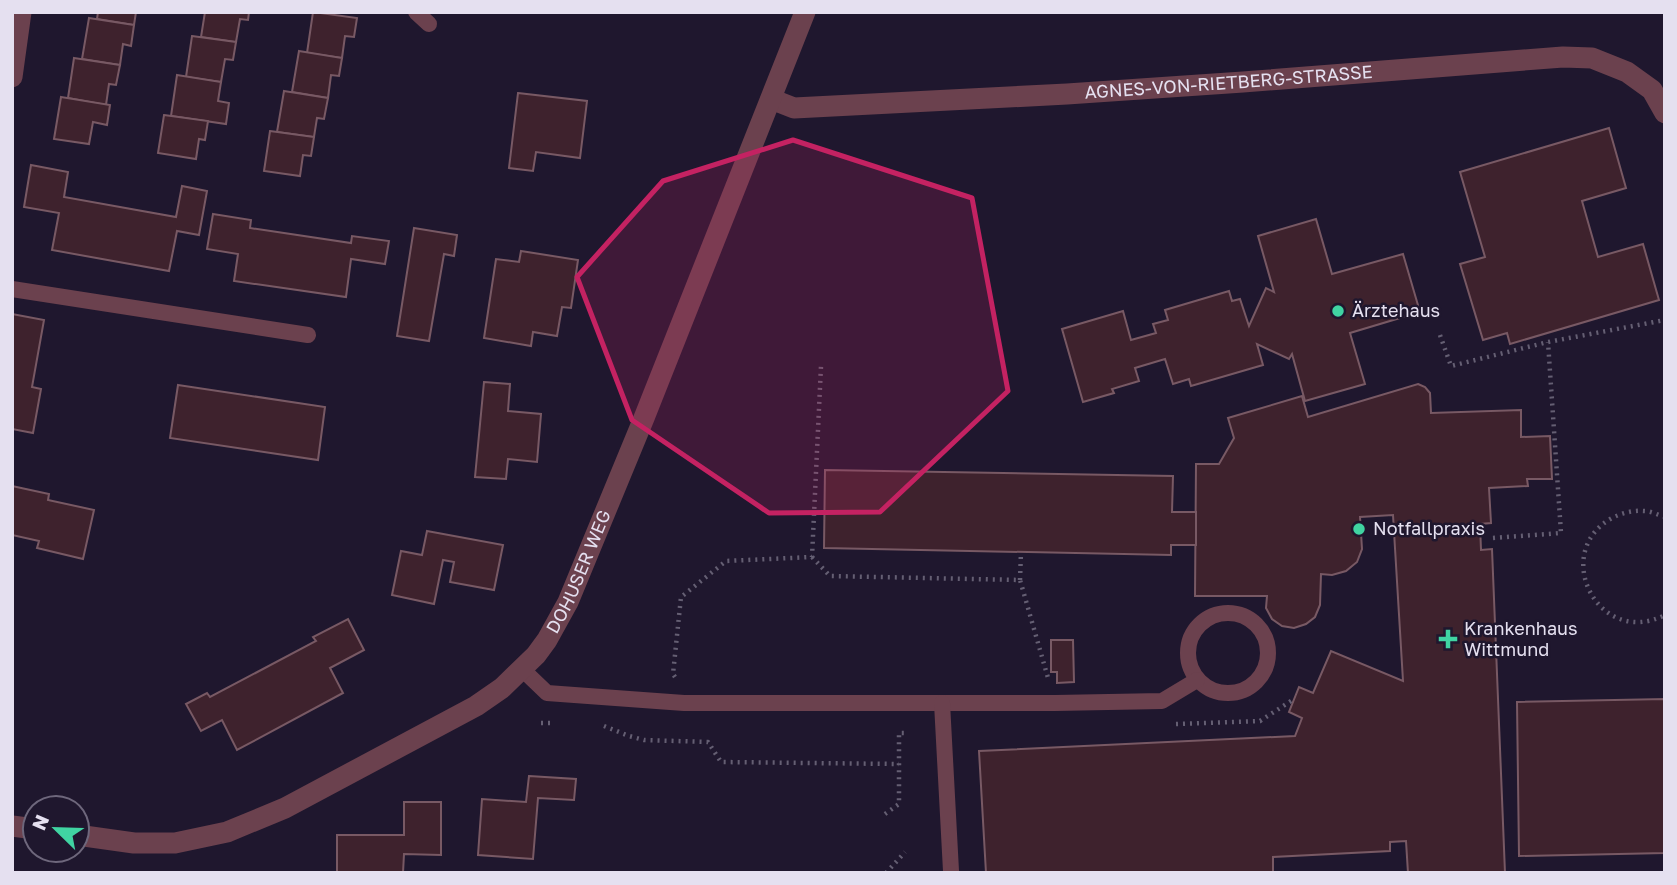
<svg xmlns="http://www.w3.org/2000/svg" width="1677" height="885" font-family="'Golos Text',sans-serif">
	<style>
		.building { fill: #3e222d; stroke: #785964; stroke-width: 2 }
		.lines { fill: none; stroke-linecap: round; stroke-linejoin: round }
		.path { stroke: #655f73; stroke-width: 4.5; stroke-dasharray: 2 5; stroke-linecap: butt }
		.service { stroke: #6b414e; stroke-width: 16 }
		.minor { stroke: #6b414e; stroke-width: 21 }
		.marked { fill: #c42262; fill-opacity: 0.2; stroke: #c42262; stroke-width: 5; stroke-linejoin: round }
		.poi-dot { fill: #40d4a2; stroke: #1f172e; stroke-width: 2.5 }
		.labels { text-anchor: middle; stroke-width: 5; stroke-linejoin: round; paint-order: stroke }
		.street-label { font-size: 18px; fill: #e5e0f0; stroke: #1f172e }
		.poi-label { font-size: 18px; fill: #e5e0f0; stroke: #1f172e; text-anchor: start }
	</style>
	<rect width="100%" height="100%" fill="#1f172e"/>
	<!-- building -->
	<g class="building">
		<polygon points="98,12 136,12 134,25 97,19"/>
		<polygon points="205,12 249,12 248,20 240,19 236,42 201,37"/>
		<polygon points="313,12 357,18 354,37 345,36 342,58 307,53"/>
		<polygon points="89,18 134,25 131,46 123,44 120,65 82,59"/>
		<polygon points="192,36 236,42 233,60 225,59 221,82 186,77"/>
		<polygon points="299,51 342,58 339,76 331,75 328,98 292,92"/>
		<polygon points="74,58 120,65 116,85 109,84 106,105 68,98"/>
		<polygon points="177,75 221,82 218,101 229,103 226,124 171,116"/>
		<polygon points="284,91 328,98 324,119 317,118 314,137 277,132"/>
		<polygon points="518,93 587,101 580,158 536,152 533,171 509,168"/>
		<polygon points="61,97 110,105 107,125 93,122 89,144 54,139"/>
		<polygon points="164,115 208,121 205,140 199,139 196,159 158,153"/>
		<polygon points="1609,128 1626,188 1582,201 1598,257 1643,244 1659,300 1510,344 1507,333 1483,340 1460,264 1485,257 1460,172"/>
		<polygon points="270,131 314,137 311,156 303,155 300,176 264,171"/>
		<polygon points="31,165 68,172 64,197 176,217 182,186 207,191 199,235 177,231 169,271 52,250 59,213 24,207"/>
		<polygon points="213,214 251,220 250,228 351,243 352,236 389,241 385,264 351,259 346,297 234,281 238,254 207,249"/>
		<polygon points="1316,219 1332,274 1403,254 1420,312 1350,333 1365,384 1305,401 1292,354 1289,359 1257,344 1263,365 1191,386 1189,379 1173,384 1165,359 1135,368 1139,381 1112,389 1114,393 1083,402 1062,329 1123,311 1131,340 1156,333 1153,324 1168,320 1165,310 1229,291 1232,301 1240,299 1249,326 1266,288 1274,292 1258,236"/>
		<polygon points="414,228 457,235 454,256 444,254 429,341 397,336"/>
		<polygon points="521,251 578,260 571,308 562,307 557,336 533,332 531,346 484,338 496,259 519,262"/>
		<polygon points="12,314 44,320 32,387 41,389 33,433 12,429"/>
		<polygon points="484,382 510,384 508,411 541,414 537,462 508,459 506,479 475,477"/>
		<polygon points="1418,384 1425,387 1430,393 1431,413 1521,410 1521,437 1550,436 1552,479 1527,479 1528,486 1489,488 1491,523 1480,524 1481,550 1492,549 1505,873 1408,873 1406,841 1390,842 1390,851 1273,857 1273,873 986,873 979,751 1295,736 1302,718 1289,712 1299,687 1313,693 1331,651 1403,681 1393,515 1360,517 1362,549 1357,562 1346,571 1332,575 1321,574 1320,605 1315,617 1306,624 1294,628 1282,626 1272,619 1266,608 1267,596 1195,596 1196,464 1219,464 1234,438 1228,418 1302,396 1308,417"/>
		<polygon points="178,385 325,407 318,460 170,438"/>
		<polygon points="825,470 1173,476 1172,512 1196,512 1196,545 1171,545 1171,555 824,548"/>
		<polygon points="12,486 49,494 48,500 94,510 83,559 37,548 39,541 12,535"/>
		<polygon points="427,531 503,545 494,590 450,582 454,562 443,560 434,604 392,595 401,551 422,555"/>
		<polygon points="348,619 364,650 330,668 343,693 237,750 222,720 201,731 186,704 207,693 210,697 316,641 313,637"/>
		<polygon points="1051,640 1073,640 1074,682 1057,683 1057,672 1051,672"/>
		<polygon points="1665,699 1665,853 1519,856 1517,702"/>
		<polygon points="529,776 576,779 574,800 538,798 533,859 478,855 482,799 526,802"/>
		<polygon points="404,802 441,802 441,855 404,854 403,873 337,873 337,835 404,835"/>
	</g>
	<g class="lines">
		<!-- path -->
		<g class="path">
			<polyline points="1440,335 1451,366 1548,342 1665,320"/>
			<path d="M1665 517C1658 515 1651 511 1644 511 1633 510 1622 513 1612 518 1550 552 1598 649 1665 615"/>
			<polyline points="1493,538 1561,533 1548,342"/>
			<polyline points="812,557 830,576 1020,580 1048,678"/>
			<polyline points="1020,580 1021,552"/>
			<polyline points="675,677 673,674 681,597 726,561 812,557 821,366"/>
			<polyline points="541,723 554,723"/>
			<polyline points="1176,724 1260,721 1294,699"/>
			<polyline points="604,726 629,736 644,740 708,742 721,762 899,764"/>
			<polyline points="885,814 899,804 899,733 905,733"/>
			<polyline points="886,873 905,852"/>
		</g>
		<!-- service -->
		<g class="service">
			<polyline points="416,12 429,24"/>
			<polyline points="12,289 308,335"/>
			<circle cx="1228" cy="653" r="40"/>
			<polyline points="522,669 547,693 684,703 1055,703 1162,701 1197,680"/>
			<polyline points="942,703 951,871"/>
		</g>
		<!-- minor -->
		<g class="minor">
			<polyline points="12,77 21,12"/>
			<path id="s1" d="M771 99 794 108 1067 94 1243 82 1563 57 1592 58 1627 72 1652 90 1665 113"/>
			<polyline points="12,826 35,829"/>
			<path id="s2" d="M77 835 134 843H175L227 832 285 808 476 706 502 688 536 655 547 640 568 602 644 418 805 12"/>
		</g>
	</g>
	<!-- marked area -->
	<path class="marked" d="M793 140 972 198 1008 391 880 512 769 513 632 420 577 277 663 181Z"/>
	<!-- markers -->
	<g class="poi-dot">
		<circle cx="1338" cy="311" r="7"/>
		<circle cx="1359" cy="529" r="7"/>
		<path d="M1444.5 628.5h7v7h7v7h-7v7h-7v-7h-7v-7h7z"/>
	</g>
	<g class="labels">
		<!-- street labels -->
		<g class="street-label">
			<text dy="6" stroke="none"><textPath href="#s1" startOffset="460">AGNES-VON-RIETBERG-STRASSE</textPath></text>
			<text dy="6" stroke="none"><textPath href="#s2" startOffset="604">DOHUSER WEG</textPath></text>
		</g>
		<!-- poi labels -->
		<g class="poi-label">
			<text x="1352" y="317">Ärztehaus</text>
			<text x="1373" y="535">Notfallpraxis</text>
			<text x="1464" y="635">Krankenhaus<tspan x="1464" dy="21">Wittmund</tspan></text>
		</g>
	</g>
	<!-- border -->
	<rect width="1677" height="885" fill="none" stroke="#e5e0f0" stroke-width="28"/>
	<!-- north arrow -->
	<g transform="translate(56 829) rotate(293)"><circle r="33" fill="#1f172e" stroke="#6e677c" stroke-width="2"/>
	<path d="M0-5L12 26L0 18L-12 26Z" fill="#40d4a2"/>
	<text y="-10" font-size="19" font-weight="bold" text-anchor="middle" fill="#e5e0f0">N</text>
	</g>
</svg>
